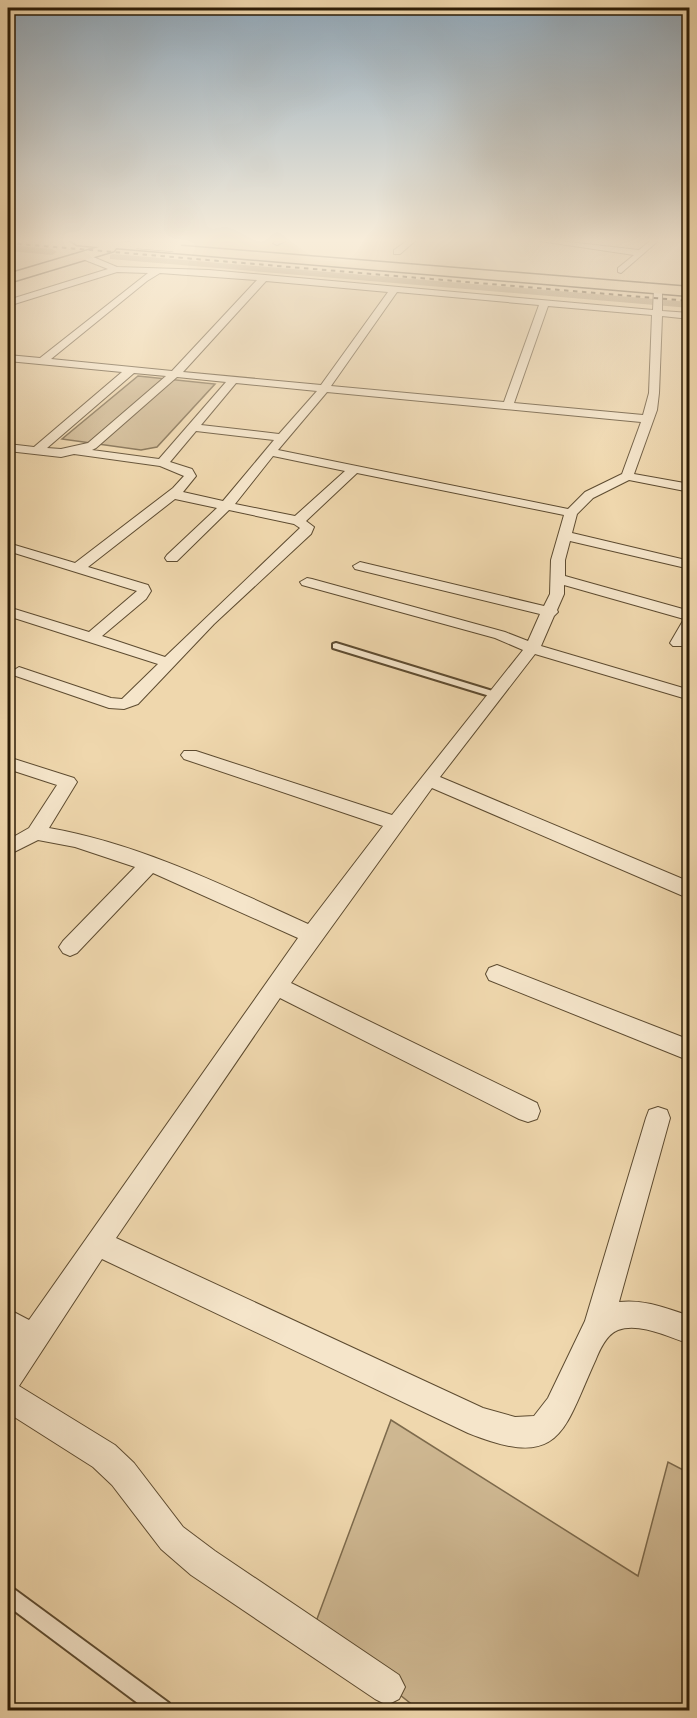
<svg xmlns="http://www.w3.org/2000/svg" width="697" height="1718" font-family="'EB Garamond',serif">
	<style>
		.green { fill: #ceb791; stroke: #7d6a4c; stroke-width: 1.5 }
		.lines { fill: none; stroke-linecap: round; stroke-linejoin: round }
		.canal { fill: #ad9774; fill-rule: evenodd }
		.lane-casing { stroke: #5d4b30; stroke-width: 4 }
		.street-casing { stroke: #5d4b30; stroke-width: 2 }
		.highway-casing { stroke: #2c1c06; stroke-width: 3 }
		.lane { fill: #f5e5ca; fill-rule: evenodd }
		.street { fill: #f5e5ca; fill-rule: evenodd }
		.highway { fill: #efd7ad; fill-rule: evenodd }
		.rail { stroke: #2c1c06; stroke-width: 2; stroke-dasharray: 4.5 4.5; stroke-linecap: butt }
		.highway-bridge-casing { stroke: #2c1c06; stroke-width: 16; stroke-linecap: butt }
		.highway-bridge { stroke: #efd7ad; stroke-width: 15 }
	</style>
	<rect width="100%" height="100%" fill="#efd7ad"/>
	<filter id="stains"><feTurbulence type="fractalNoise" baseFrequency=".00333" numOctaves="4"/><feColorMatrix values="0 0 0 0 .2 0 0 0 0 .09 0 0 0 0 .02 0 0 0 .5 -.17"/></filter>
	<radialGradient id="worn" r=".72"><stop offset=".6" stop-color="#630" stop-opacity="0"/><stop offset="1" stop-color="#630" stop-opacity=".3"/></radialGradient>
	<!-- green -->
	<g class="green">
		<polygon points="138,376 215,384 157,447 141,450 62,439"/>
		<polygon points="391,1420 638,1576 668,1462 689,1473 689,1710 419,1710 314,1627"/>
	</g>
	<g class="lines">
		<!-- canal -->
		<g class="canal">
			<polygon points="8,245 52,249 57,252 52,255 8,251"/>
			<polygon points="113,254 690,302 690,308 110,259 110,255"/>
		</g>
		<defs>
			<g id="lane">
				<polygon points="336,643 499,693 500,695 496,698 493,697 333,648 333,644"/>
				<polygon points="8,1586 14,1589 169,1703 171,1710 147,1710 8,1606"/>
			</g>
			<g id="street">
				<polygon points="276,241 285,241 277,245 273,243"/>
				<polygon points="407,241 415,241 400,254 394,254 394,250"/>
				<polygon points="540,241 559,241 639,250 650,241 658,241 621,273 618,272 618,268 634,255"/>
				<path d="M80 254H86L117 267 209 270 653 310 654 289 658 286 662 289V311L690 313V319L662 316 659 393 657 410 634 474 690 484V492L629 480 593 498 577 514 572 533 690 561V569L570 541 565 560V576L690 611V636L683 646H673L670 643 684 619 564 585V594L557 610 558 612 554 616 541 646 690 690V700L535 654 440 777 690 882V899L432 788 291 983 537 1103 540 1111 537 1119 528 1122 519 1119 280 998 116 1238 483 1408 515 1417 534 1416 548 1398 585 1321 646 1118 649 1110 658 1107 667 1110 670 1118 619 1302C644 1299 666 1308 690 1316V1344C669 1337 639 1322 618 1330 607 1334 600 1349 596 1359 563 1431 562 1471 468 1433L102 1259 19 1386 115 1445 134 1463 183 1527 215 1551 399 1675 405 1687 399 1699 387 1705 375 1699 191 1575 161 1549 112 1485 93 1467 8 1413V1351L14 1342 8 1339V1309L29 1320 298 938 153 873 77 953 70 956 63 953 59 947 63 941 135 867 75 847 38 840 8 855V840L29 828 57 785 8 769V757L74 778 77 782 49 828C140 844 225 886 308 924L383 826 184 759 181 755 184 751H196L392 815 523 650 495 638 302 585 300 582 307 578 312 579 505 632 528 641 540 614 355 569 353 566 360 562 544 606 550 594 551 560 564 515 357 473 306 521 314 527 311 534 214 624 138 704 124 709 109 708 13 675 11 672 19 667 111 698 122 699 158 664 8 616V607L89 632 137 591 8 551V543L75 563 173 488 184 476 160 466 74 454 61 457 8 451V444L34 447 122 372 8 361V355L40 358 148 273 117 272 8 306V300L108 269 80 258ZM160 273 257 280 172 371 51 359 147 281ZM266 281 388 292 321 385 183 372ZM397 292 539 305 504 402 331 386ZM548 306 652 315 649 393 643 415 514 403ZM134 373 166 376 88 443 61 449 47 448ZM177 377 226 382 159 459 92 450 96 448ZM236 383 317 391 279 434 201 425ZM327 392 641 422 622 474 585 492 568 509 278 450ZM196 431 274 440 223 501 183 492 196 476 192 469 170 462ZM273 456 345 471 295 516 235 504ZM175 499 217 508 167 555 165 558 167 561H177L229 510 294 524 300 528 165 657 102 636 146 599 151 591 148 585 88 567Z"/>
				<polygon points="497,965 690,1040 690,1061 489,980 486,974 489,968"/>
			</g>
			<polygon id="highway" points="71,241 120,241 690,287 690,296 116,248 114,251 8,283 8,274 99,247 77,245"/>
		</defs>
		<!-- lane casing -->
		<use href="#lane" class="lane-casing"/>
		<!-- street casing -->
		<use href="#street" class="street-casing"/>
		<!-- highway casing -->
		<use href="#highway" class="highway-casing"/>
		<!-- lane -->
		<use href="#lane" class="lane"/>
		<!-- street -->
		<use href="#street" class="street"/>
		<!-- highway -->
		<use href="#highway" class="highway"/>
		<!-- rail -->
		<polyline class="rail" points="8,243 690,301"/>
		<defs>
			<polyline id="highway-bridge" points="137,241 174,244"/>
		</defs>
		<!-- highway-bridge casing -->
		<use href="#highway-bridge" class="highway-bridge-casing"/>
		<!-- highway-bridge -->
		<use href="#highway-bridge" class="highway-bridge"/>
	</g>
	<!-- sky -->
	<linearGradient id="sky" x2="0" y2="1"><stop stop-color="#90a8ba"/><stop offset="0.5" stop-color="#f8edda"/><stop offset="1" stop-color="#f8edda" stop-opacity="0"/></linearGradient>
	<rect width="697" height="481" fill="url(#sky)"/>
	<!-- margin -->
	<rect width="697" height="1718" fill="none" stroke="#efd7ad" stroke-width="30"/>
	<rect x="9" y="9" width="679" height="1700" fill="none" stroke="#2c1c06" stroke-width="3"/>
	<rect x="15" y="15" width="667" height="1688" fill="none" stroke="#2c1c06" stroke-width="1.5"/>
	<rect width="100%" height="100%" filter="url(#stains)"/>
	<rect width="100%" height="100%" fill="url(#worn)"/>
</svg>
